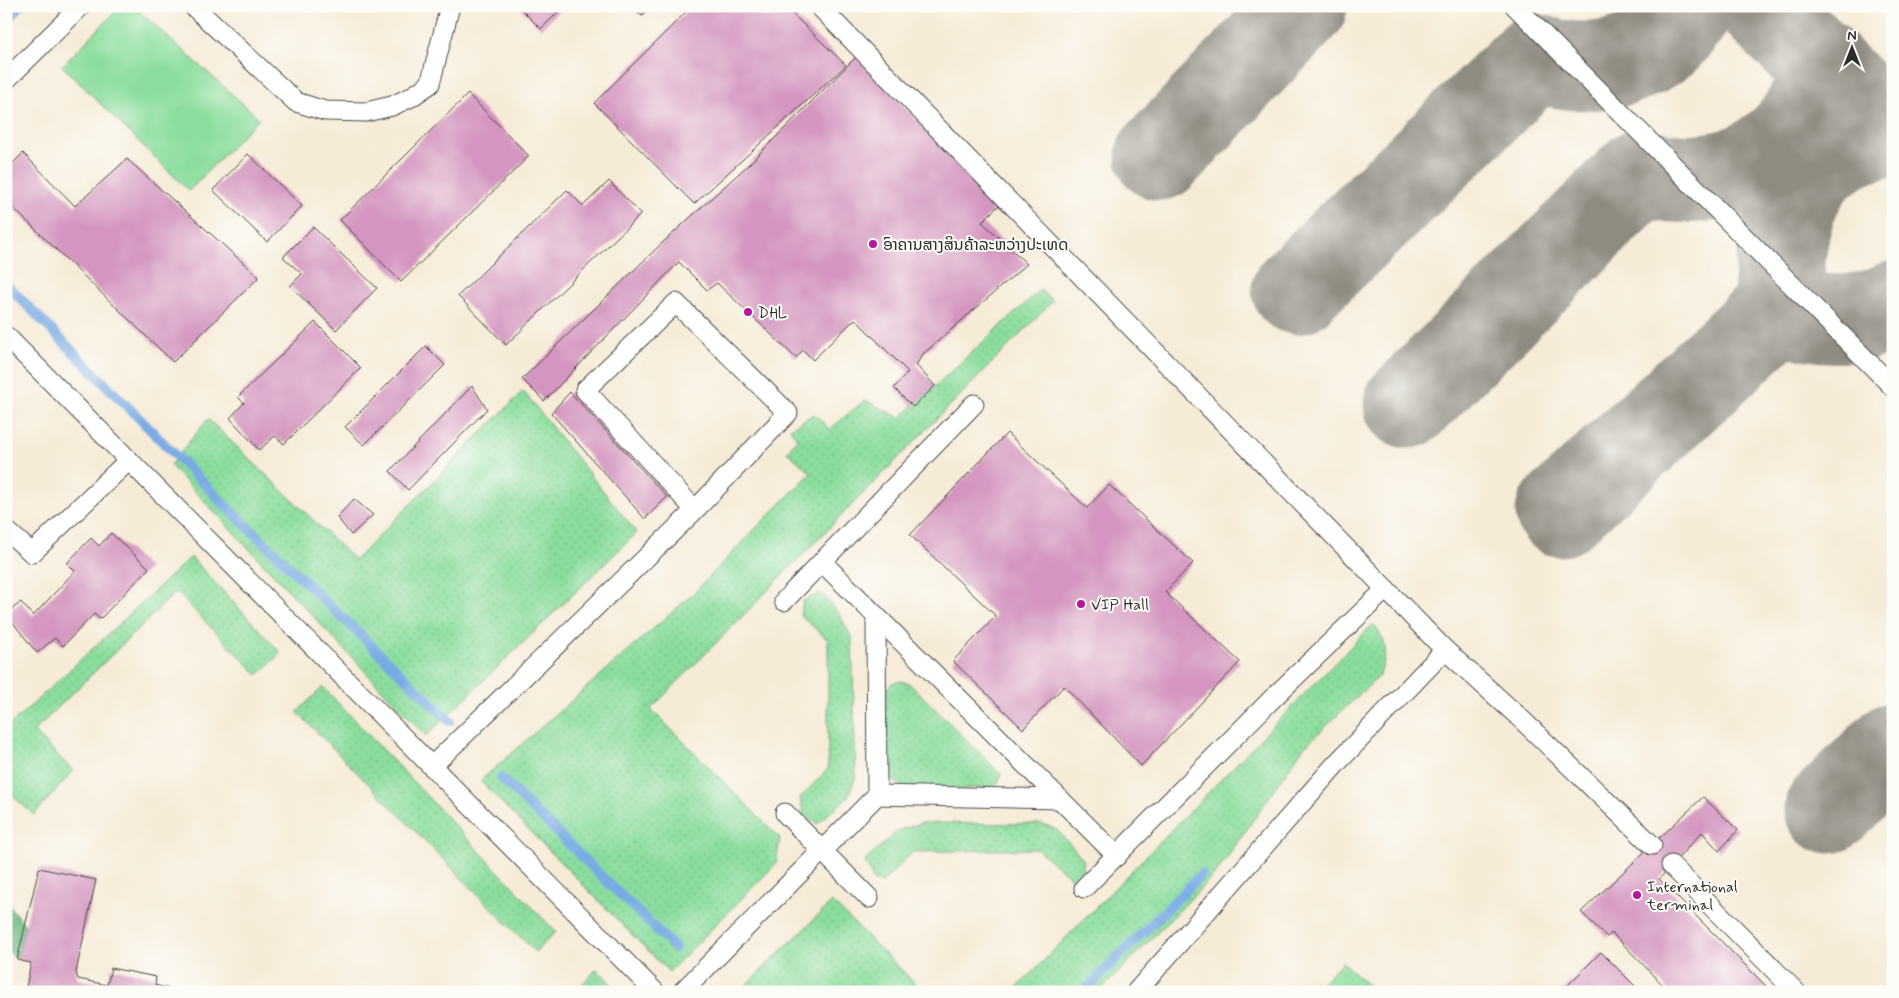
<svg xmlns="http://www.w3.org/2000/svg" width="1899" height="998" font-family="Mynerve,'Noto Sans Lao',sans-serif">
	<style>
		.grass { fill: url(#grass-dots); stroke: #5a8464 }
		.forest { fill: url(#forest-crowns); stroke: #4d7458 }
		.pitch { fill: #8add9e; stroke: #5a8464 }
		.water { fill: #78aae4; stroke: #526a88 }
		.lines { fill: none; stroke-linecap: round; stroke-linejoin: round }
		.stream { stroke: #78aae4; stroke-width: 10 }
		.taxiway { stroke: #908b81; stroke-width: 89 }
		.building { fill: #d496c0 }
		.lane-casing { stroke: #494845; stroke-width: 21 }
		.lane { stroke: #fff; stroke-width: 19 }
		.poi-dot { fill: #b5179e; stroke: #fdfcf7; stroke-width: 2 }
		.labels { text-anchor: middle; stroke-width: 4; stroke-linejoin: round; paint-order: stroke }
		.poi-label { font-size: 16px; fill: #2b2b2b; stroke: #fdfcf7; text-anchor: start }
	</style>
	<defs>
		<pattern id="grass-dots" width="8" height="8" patternUnits="userSpaceOnUse" patternTransform="scale(1.25)"><rect width="8" height="8" fill="#8add9e"/><path d="M2 2h.1M6 6h.1" fill="none" stroke="#77be88" stroke-width="1.8" stroke-linecap="round"/></pattern>
		<pattern id="forest-crowns" width="20" height="18" patternUnits="userSpaceOnUse" patternTransform="scale(1.25)"><rect width="20" height="18" fill="#6fbc85"/><path d="M2 6a3 3 0 1 1 6 0M12 15a3 3 0 1 1 6 0" fill="none" stroke="#5b996d"/></pattern>
	</defs>
	<rect width="100%" height="100%" fill="#fdfcf7"/>
	<filter id="ink" filterUnits="userSpaceOnUse"><feTurbulence type="fractalNoise" baseFrequency=".02" numOctaves="2"/><feDisplacementMap in="SourceGraphic" scale="10" xChannelSelector="R" yChannelSelector="G"/><feConvolveMatrix kernelMatrix="1 2 1 2 8 2 1 2 1" color-interpolation-filters="sRGB"/></filter>
	<filter id="wash" filterUnits="userSpaceOnUse"><feTurbulence type="fractalNoise" baseFrequency=".0096" numOctaves="4" result="noise"/><feDisplacementMap in="SourceGraphic" scale="20" xChannelSelector="R" yChannelSelector="G"/><feGaussianBlur stdDeviation="1.12" result="paint"/><feColorMatrix in="noise" values="0 0 0 0 0 0 0 0 0 0 0 0 0 0 0 0 0 1.4 0 .05"/><feComposite in="paint" operator="in"/></filter>
	<g filter="url(#wash)">
		<rect width="100%" height="100%" fill="#f6ebd7"/>
		<!-- grass -->
		<g class="grass">
			<polygon points="1040,290 1053,301 651,709 780,838 776,864 669,972 480,781 695,592 748,536 811,473 787,452 797,439 790,428 814,414 830,429 865,400 900,418"/>
			<polygon points="523,391 637,533 426,736 170,465 208,419 355,560"/>
			<polygon points="191,557 281,653 258,675 176,592 34,731 73,771 34,815 6,790 6,729"/>
			<polygon points="820,593 837,611 852,637 856,776 848,797 817,824 804,816 800,798 828,769 828,640 800,615 803,601"/>
			<path d="M1373 624C1389 644 1387 651 1380 675L1304 747 1217 872 1099 992H1013Z"/>
			<path d="M901 681 910 684 1001 774 998 784 993 787C967 788 924 794 900 785 891 781 886 773 882 765L887 688 892 683Z"/>
			<polygon points="323,687 556,932 535,952 297,712"/>
			<polygon points="922,823 1043,824 1057,830 1084,860 1082,872 1073,879 1037,849 913,852 882,883 873,880 865,861 899,830"/>
			<polygon points="832,902 924,992 739,992"/>
			<polygon points="1342,962 1376,992 1313,992"/>
			<polygon points="597,969 619,992 574,992"/>
		</g>
		<!-- forest -->
		<polygon class="forest" points="6,902 25,925 17,960 6,948"/>
		<!-- pitch -->
		<polygon class="pitch" points="121,6 133,6 259,118 189,191 62,66"/>
		<!-- water -->
		<polygon class="water" points="6,6 26,6 6,27"/>
		<g class="lines">
			<!-- stream -->
			<g class="stream">
				<polyline points="6,284 227,507 450,721"/>
				<polyline points="501,778 675,948"/>
				<polyline points="1083,992 1202,874"/>
			</g>
			<!-- taxiway -->
			<g class="taxiway">
				<polyline points="1762,6 1866,110"/>
				<polyline points="1160,156 1303,6"/>
				<path d="M1296 290 1535 58C1578 72 1628 69 1664 39 1675 30 1683 17 1691 6"/>
				<path d="M1777 310C1783 222 1786 154 1887 132"/>
				<path d="M1408 404 1640 173C1660 177 1680 180 1700 178 1763 174 1813 129 1823 67"/>
				<path d="M1560 512 1777 310C1816 319 1855 325 1893 306"/>
				<polyline points="1829,809 1893,747"/>
			</g>
		</g>
		<g id="blocks">
			<!-- building -->
			<g class="building">
				<polygon points="518,6 564,6 541,29"/>
				<polygon points="632,6 651,6 642,16"/>
				<polygon points="692,6 784,6 846,65 694,204 594,103"/>
				<polygon points="856,57 999,205 982,222 1027,264 923,354 916,365 935,386 913,407 894,388 908,372 855,319 813,360 803,350 796,358 717,283 707,290 679,262 544,401 522,379 660,245 748,165"/>
				<polygon points="468,94 529,156 401,282 340,220"/>
				<polygon points="23,153 75,206 127,159 259,277 173,362 6,201 6,170"/>
				<polygon points="248,154 302,206 267,242 213,190"/>
				<polygon points="609,181 641,214 506,345 458,296 567,190 583,206"/>
				<polygon points="313,227 377,288 336,330 290,286 302,274 283,257"/>
				<polygon points="315,322 361,368 284,444 275,436 259,450 230,418 244,403 238,397"/>
				<polygon points="426,346 445,365 364,445 345,427"/>
				<polygon points="472,386 487,409 408,490 390,471"/>
				<polygon points="570,392 667,497 645,519 551,413"/>
				<polygon points="1007,433 1087,508 1109,485 1193,563 1165,592 1240,662 1141,766 1064,686 1023,729 953,661 996,616 910,535"/>
				<polygon points="354,499 373,515 351,535 337,517"/>
				<polygon points="111,533 149,568 100,619 94,614 63,646 55,638 37,653 6,614 21,602 33,616 75,571 67,563 91,538 99,546"/>
				<polygon points="1703,797 1738,830 1719,851 1702,832 1659,879 1772,992 1670,992 1612,933 1607,937 1581,912"/>
				<polygon points="39,868 96,880 76,972 78,979 107,985 111,968 156,977 155,985 181,992 25,992 31,963 17,960"/>
				<polygon points="1601,952 1641,992 1561,992"/>
			</g>
		</g>
	</g>
	<g filter="url(#ink)">
		<use href="#blocks" fill-opacity="0" stroke="#494845" stroke-width="1"/>
		<g class="lines">
			<defs>
				<g id="lane">
					<polyline points="193,6 296,102 325,111 366,112 392,106 411,97 430,84 450,6"/>
					<polyline points="819,6 1445,650 1519,717 1652,845"/>
					<polyline points="1515,6 1893,387"/>
					<polyline points="6,80 81,6"/>
					<polyline points="6,336 655,992"/>
					<polyline points="6,530 32,553 129,460"/>
					<polyline points="822,562 1117,856"/>
					<polyline points="784,601 974,404"/>
					<polyline points="432,766 695,510 788,413 676,303 585,390 695,510"/>
					<polyline points="877,795 1060,799"/>
					<polyline points="785,813 869,898"/>
					<polyline points="1671,865 1796,992"/>
					<polyline points="1084,888 1273,698 1386,589"/>
					<polyline points="682,992 877,795 876,617"/>
					<polyline points="1136,992 1335,765 1445,650"/>
				</g>
			</defs>
			<!-- lane casing -->
			<use href="#lane" class="lane-casing"/>
			<!-- lane -->
			<use href="#lane" class="lane"/>
		</g>
	</g>
	<!-- markers -->
	<g class="poi-dot">
		<circle cx="873" cy="244" r="5"/>
		<circle cx="748" cy="312" r="5"/>
		<circle cx="1081" cy="604" r="5"/>
		<circle cx="1637" cy="895" r="5"/>
	</g>
	<g class="labels">
		<!-- poi labels -->
		<g class="poi-label">
			<text x="883" y="250">ົອາຄານສາງສິນຄ້າລະຫວ່າງປະເທດ</text>
			<text x="758" y="318">DHL</text>
			<text x="1091" y="610">VIP Hall</text>
			<text x="1647" y="892">International<tspan x="1647" dy="18">terminal</tspan></text>
		</g>
	</g>
	<!-- margin -->
	<rect width="1899" height="998" fill="none" stroke="#fdfcf7" stroke-width="25"/>
	<!-- north arrow -->
	<g transform="translate(1852 48)" stroke="#fdfcf7" stroke-width="4" paint-order="stroke">
	<path d="M0-4L9 19L0 12L-9 19Z" fill="#2b2b2b"/>
	<text y="-8" font-size="14" font-weight="bold" text-anchor="middle" fill="#2b2b2b">N</text>
	</g>
</svg>
